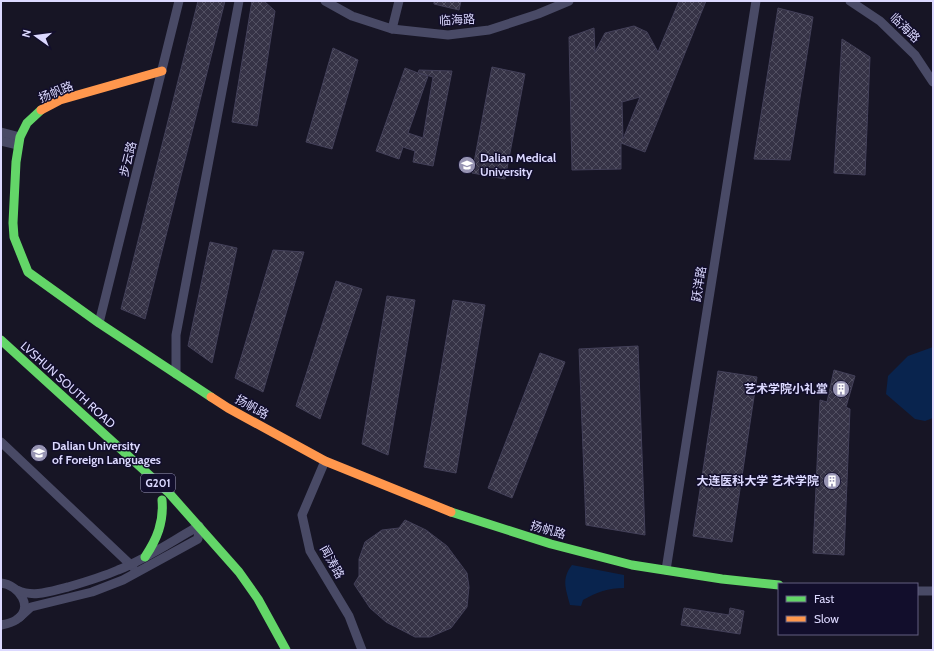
<svg xmlns="http://www.w3.org/2000/svg" width="934" height="651" font-family="Cabin,'Noto Sans SC',sans-serif">
	<style>
		.water { fill: #09244e }
		.building { fill: url(#building-cross-hatch); stroke: #434059; fill-rule: evenodd }
		.lines { fill: none; stroke-linecap: round; stroke-linejoin: round }
		.street { stroke: #494a66; stroke-width: 9 }
		.fast { stroke: #63d668; stroke-width: 9 }
		.slow { stroke: #ff974d; stroke-width: 9 }
		.labels { text-anchor: middle; stroke-width: 3; stroke-linejoin: round; paint-order: stroke }
		.shield { fill: #120e2c; stroke: #9f9cc0; stroke-width: 1 }
		.shield-label { font-size: 11px; font-weight: bold; fill: #dcd9ff }
		.street-label { font-size: 12px; fill: #dcd9ff; stroke: #120e2c }
		.poi-label { font-size: 12px; font-weight: bold; fill: #dcd9ff; stroke: #120e2c; text-anchor: start }
	</style>
	<defs>
		<pattern id="building-cross-hatch" width="8" height="8" patternUnits="userSpaceOnUse"><rect width="8" height="8" fill="#363346"/><path d="M0 0l8 8M0 8l8-8" fill="none" stroke="#525062"/></pattern>
	</defs>
	<rect width="100%" height="100%" fill="#171525"/>
	<!-- water -->
	<g class="water">
		<polygon points="933,347 933,418 925,421 915,419 886,394 888,376 908,356"/>
		<path d="M572 565 624 575V588C608 588 597 592 583 600L581 606 570 605C566 589 561 579 572 565Z"/>
	</g>
	<!-- building -->
	<g class="building">
		<polygon points="198,1 225,1 145,319 121,309"/>
		<polygon points="252,1 264,1 275,11 257,126 232,122"/>
		<polygon points="434,1 461,1 459,10 434,4"/>
		<path d="M679 1H706L645 152 621 143V169L572 170 569 37 594 28 595 52 605 33 634 26 647 32 658 52ZM640 97 623 139 622 102Z"/>
		<polygon points="778,8 813,17 790,160 754,159"/>
		<polygon points="842,39 870,57 865,175 834,173"/>
		<polygon points="333,48 358,60 332,149 306,142"/>
		<polygon points="492,67 525,74 505,179 472,173"/>
		<path d="M405 68 418 73 419 70 452 71 433 166 413 162 415 151 403 147 399 159 376 151ZM419 73 433 77 423 138 408 133 428 76Z"/>
		<polygon points="210,242 237,248 212,363 188,346"/>
		<polygon points="273,250 304,252 263,392 235,378"/>
		<polygon points="336,281 362,289 320,419 296,406"/>
		<polygon points="387,296 415,300 388,455 362,444"/>
		<polygon points="453,300 485,305 456,473 424,467"/>
		<polygon points="638,346 645,535 586,525 579,349"/>
		<polygon points="540,353 565,362 512,498 488,488"/>
		<polygon points="834,370 855,376 846,407 850,409 844,555 813,553 820,400 827,402"/>
		<polygon points="718,371 757,377 732,542 693,536"/>
		<polygon points="405,520 426,530 447,546 467,573 469,587 467,607 451,628 430,637 415,637 386,622 370,608 354,584 359,576 359,559 365,542 382,530 399,528"/>
		<polygon points="684,608 729,615 730,608 744,611 740,634 681,625"/>
	</g>
	<g class="lines">
		<!-- street -->
		<g class="street">
			<polyline points="325,1 352,16 392,29 448,35 489,30 538,14 569,1"/>
			<polyline points="850,1 880,21 915,55 933,82"/>
			<polyline points="392,29 399,1"/>
			<polyline points="1,132 20,137"/>
			<polyline points="1,141 18,145"/>
			<polyline points="99,323 179,1"/>
			<polyline points="176,374 176,335 239,1"/>
			<polyline points="1,442 133,567"/>
			<polyline points="325,461 302,515 310,551 349,616 362,650"/>
			<polyline points="666,570 756,1"/>
			<path d="M1 583C19 585 35 608 16 620 12 623 6 624 1 625"/>
			<path d="M17 590C34 598 51 591 68 587 85 582 102 577 118 570 146 559 172 541 199 526"/>
			<polyline points="917,591 933,591"/>
			<polyline points="20,617 31,607 92,592 123,580 198,539 199,526"/>
		</g>
		<!-- fast -->
		<g class="fast">
			<polyline points="41,110 27,123 20,137 16,162 13,223 14,237 28,272 99,323 211,397"/>
			<polyline points="1,340 169,493 239,572 258,599 286,650"/>
			<polyline points="451,512 551,544 632,565 722,579 779,585"/>
			<path d="M145 557C157 539 164 522 162 500"/>
		</g>
		<!-- slow -->
		<g class="slow">
			<polyline points="41,110 60,100 162,71"/>
			<polyline points="211,397 228,408 325,461 451,512"/>
		</g>
	</g>
	<!-- icons -->
	<defs>
		<symbol id="university-disc" viewBox="-11 -11 22 22"><circle r="9.5" fill="#9794b3" stroke="#120e2c"/><path d="M0-5L7-2L0 1L-7-2ZM-4 1L0 2.5L4 1V4Q0 6-4 4Z" fill="#fff"/></symbol>
		<symbol id="building-disc" viewBox="-11 -11 22 22"><circle r="9.5" fill="#9794b3" stroke="#120e2c"/><path d="M-4-6H4V6H1V3H-1V6H-4ZM-2.5-4.3h1.7v1.8h-1.7ZM.8-4.3h1.7v1.8H.8ZM-2.5-1h1.7V.8h-1.7ZM.8-1h1.7V.8H.8Z" fill="#fff"/></symbol>
	</defs>
	<g fill-rule="evenodd">
		<use href="#university-disc" x="457" y="155" width="20" height="20"/>
		<use href="#building-disc" x="831" y="379" width="20" height="20"/>
		<use href="#university-disc" x="29" y="443" width="20" height="20"/>
		<use href="#building-disc" x="822" y="471" width="20" height="20"/>
	</g>
	<g class="labels">
		<!-- shield labels -->
		<rect class="shield" x="141" y="474" width="34" height="18" rx="3"/>
		<g class="shield-label">
			<text x="158" y="487">G201</text>
		</g>
		<!-- street labels -->
		<g class="street-label">
			<text transform="translate(457 20) rotate(-3)" y="4">临海路</text>
			<text transform="translate(905 28) rotate(44)" y="4">临海路</text>
			<text transform="translate(56 92) rotate(-22)" y="4">扬帆路</text>
			<text transform="translate(128 159) rotate(-76)" y="4">步云路</text>
			<text transform="translate(699 284) rotate(-81)" y="4">跃洋路</text>
			<text transform="translate(68 385) rotate(42)" y="4">LVSHUN SOUTH ROAD</text>
			<text transform="translate(252 407) rotate(29)" y="4">扬帆路</text>
			<text transform="translate(548 530) rotate(16)" y="4">扬帆路</text>
			<text transform="translate(332 562) rotate(61)" y="4">闻涛路</text>
		</g>
		<!-- poi labels -->
		<g class="poi-label">
			<text x="480" y="162">Dalian Medical<tspan x="480" dy="14">University</tspan></text>
			<text x="828" y="393" text-anchor="end">艺术学院小礼堂</text>
			<text x="52" y="450">Dalian University<tspan x="52" dy="14">of Foreign Languages</tspan></text>
			<text x="819" y="485" text-anchor="end">大连医科大学 艺术学院</text>
		</g>
	</g>
	<!-- border -->
	<rect width="934" height="651" fill="none" stroke="#dcd9ff" stroke-width="4"/>
	<!-- legend -->
	<rect x="778" y="583" width="140" height="52" fill="#120e2c" stroke="#635f80"/>
	<rect x="786" y="596" width="20" height="6" fill="#63d668" stroke="#635f80"/>
	<text x="814" y="603" font-size="12" fill="#dcd9ff">Fast</text>
	<rect x="786" y="616" width="20" height="6" fill="#ff974d" stroke="#635f80"/>
	<text x="814" y="623" font-size="12" fill="#dcd9ff">Slow</text>
	<!-- north arrow -->
	<g transform="translate(36 36) rotate(284)" stroke="#120e2c" stroke-width="3" paint-order="stroke">
	<path d="M0-3L7 15L0 10L-7 15Z" fill="#dcd9ff"/>
	<text y="-6" font-size="11" font-weight="bold" text-anchor="middle" fill="#dcd9ff">N</text>
	</g>
</svg>
